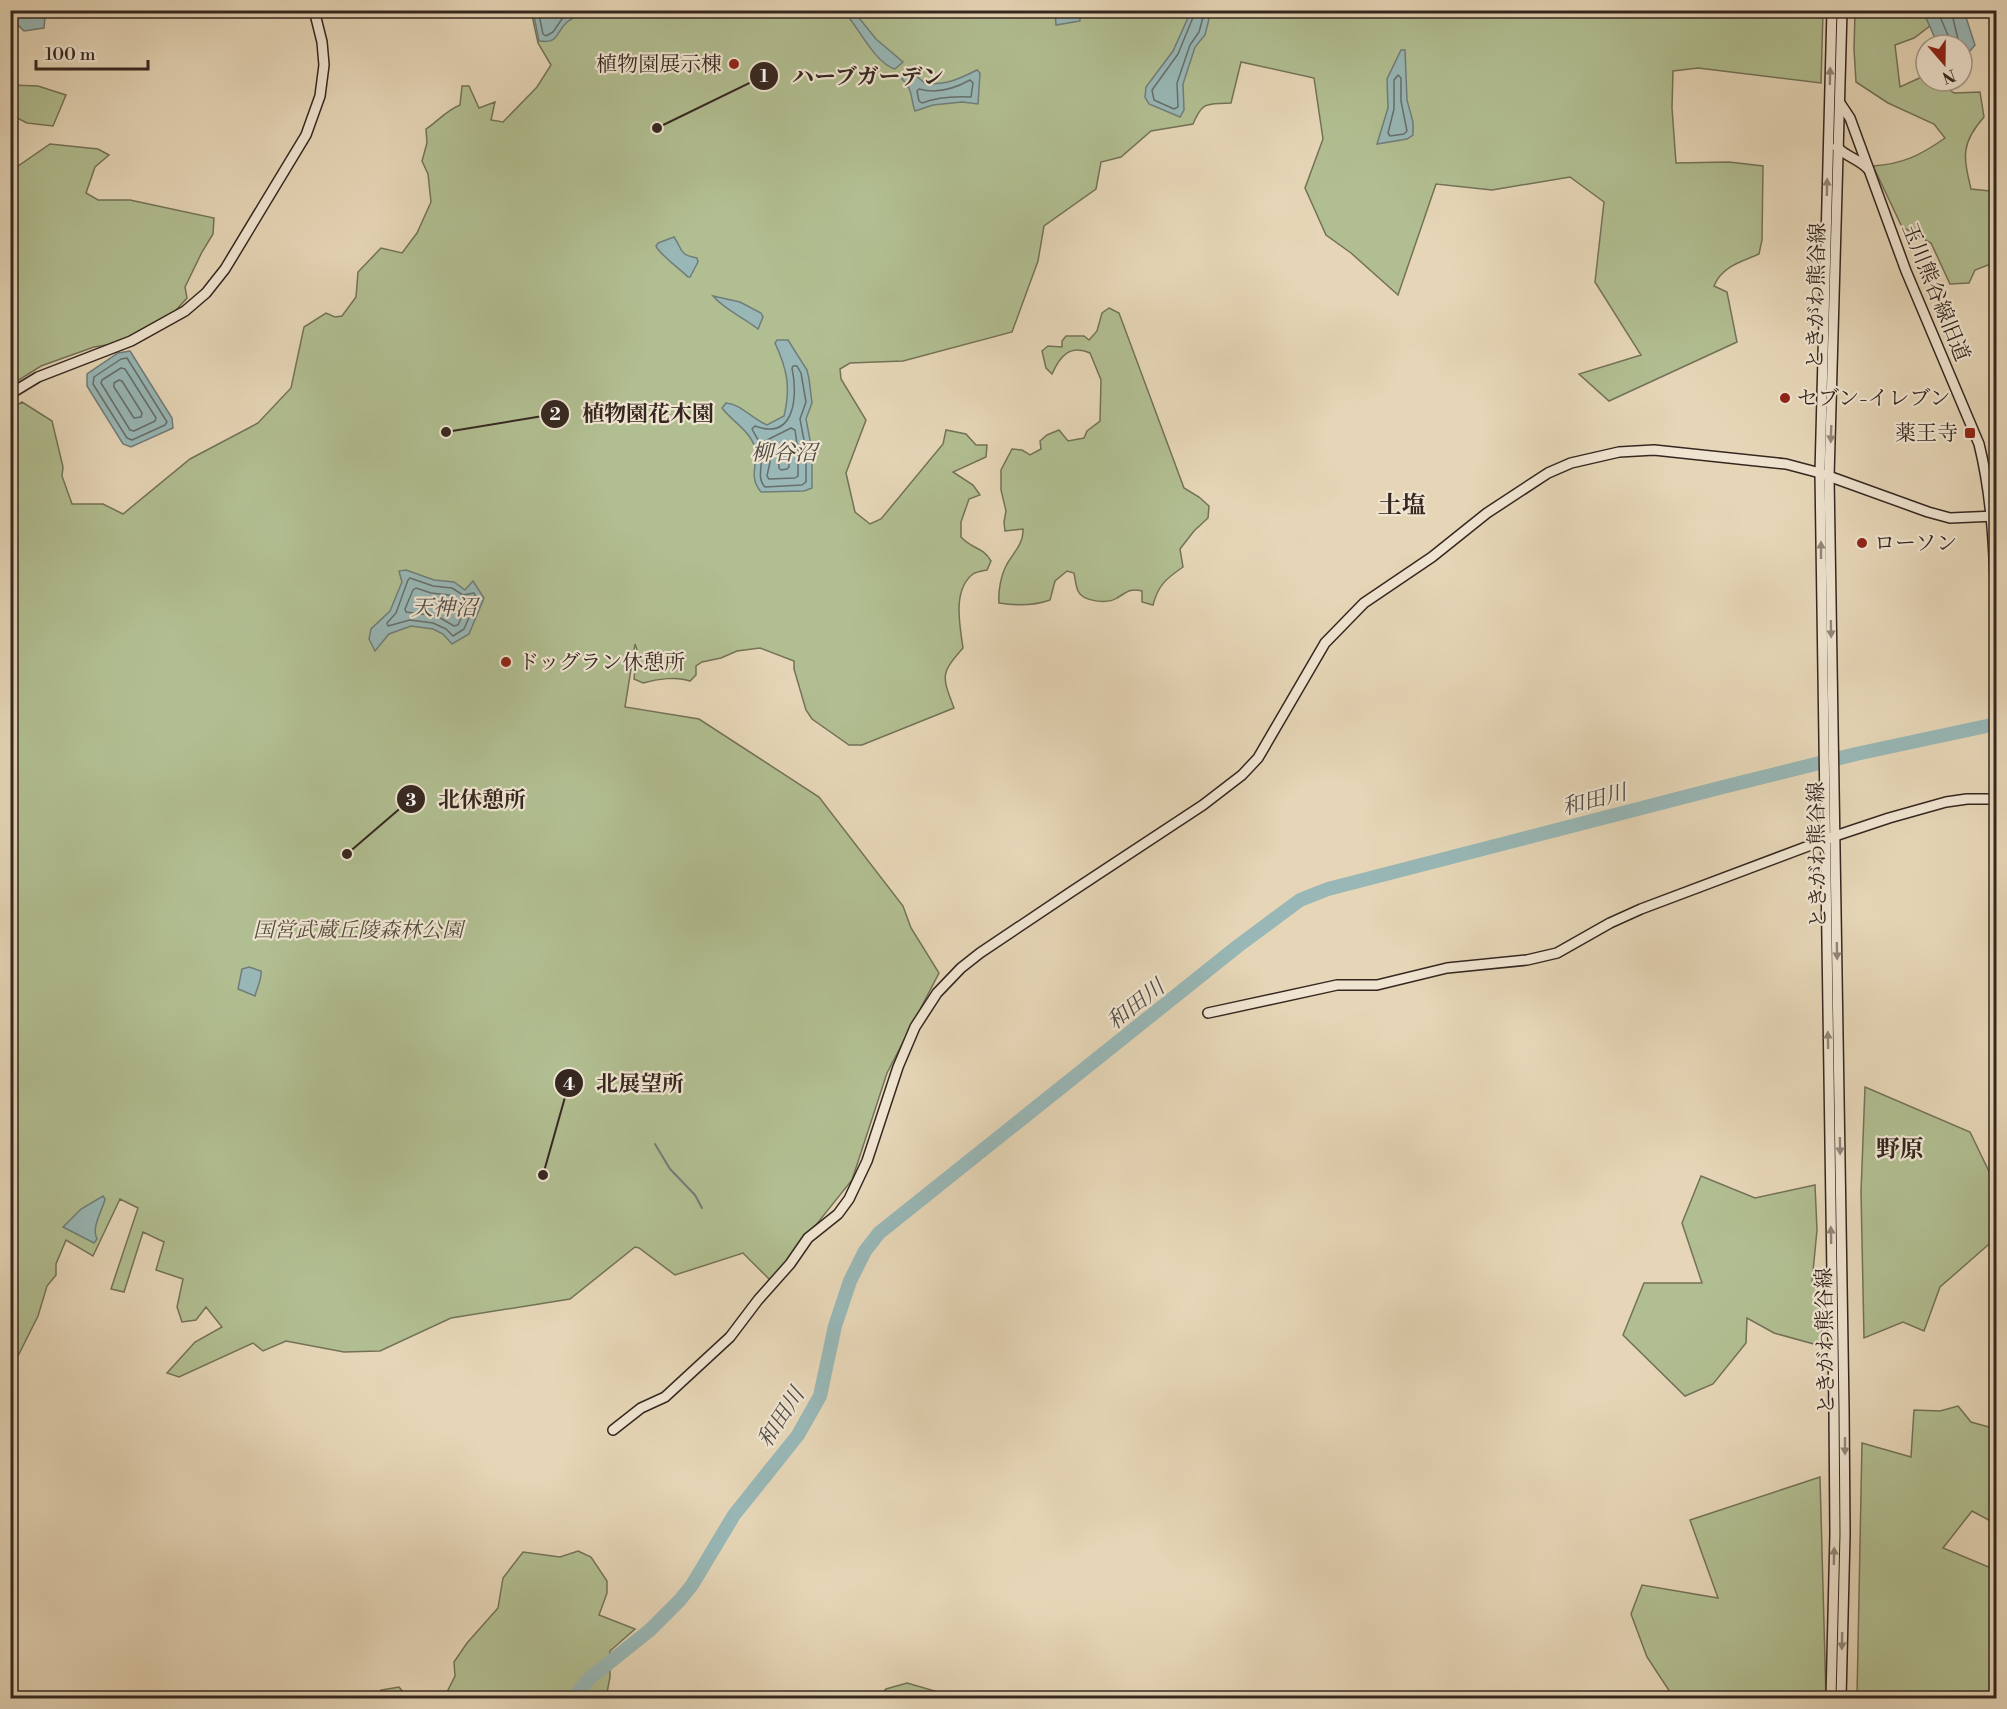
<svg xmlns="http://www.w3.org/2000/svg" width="2007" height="1709" font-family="'Libre Bodoni','Noto Serif JP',serif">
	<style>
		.green { fill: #b1be91; stroke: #737258; stroke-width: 1.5 }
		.water { fill: #98b7b6; stroke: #707d7a; stroke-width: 1.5 }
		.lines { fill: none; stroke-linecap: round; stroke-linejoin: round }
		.shore { stroke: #666f6b; stroke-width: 1.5 }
		.stream { stroke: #707d7a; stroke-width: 2 }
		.river { stroke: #98b7b6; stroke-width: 14 }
		.secondary-casing { stroke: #352720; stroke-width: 12 }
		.secondary { stroke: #efe4d0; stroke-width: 9 }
		.oneway { fill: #928678 }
		.poi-dot { fill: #8f2418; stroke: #efe4d0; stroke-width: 2 }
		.labels { text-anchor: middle; stroke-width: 4.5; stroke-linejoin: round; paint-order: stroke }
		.poi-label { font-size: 21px; fill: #352720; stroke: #efe4d0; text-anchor: start }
		.street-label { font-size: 21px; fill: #352720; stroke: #efe4d0 }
		.park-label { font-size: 21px; font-style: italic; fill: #544d3c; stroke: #efe4d0 }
		.water-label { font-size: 22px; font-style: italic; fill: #4e4b46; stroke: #efe4d0 }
		.quarter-label { font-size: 24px; font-weight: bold; fill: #352720; stroke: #efe4d0 }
		.leader { fill: none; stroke: #352720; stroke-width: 2 }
		.callout-dot { fill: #352720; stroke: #efe4d0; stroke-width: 2 }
		.mark-label { font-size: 18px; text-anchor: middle; font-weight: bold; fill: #fff }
		.callout-label { font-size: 22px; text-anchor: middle; font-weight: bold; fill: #352720; stroke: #efe4d0; stroke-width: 4.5; stroke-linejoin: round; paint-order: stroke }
	</style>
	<rect width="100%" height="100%" fill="#e6d6b7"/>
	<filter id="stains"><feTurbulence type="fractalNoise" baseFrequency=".00333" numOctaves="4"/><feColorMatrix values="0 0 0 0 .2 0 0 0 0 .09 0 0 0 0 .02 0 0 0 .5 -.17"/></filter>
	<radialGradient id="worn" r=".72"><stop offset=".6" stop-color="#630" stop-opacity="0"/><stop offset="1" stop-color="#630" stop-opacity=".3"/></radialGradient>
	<!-- green -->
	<g class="green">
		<path d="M531 11H1823L1821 83 1698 68 1673 71 1672 108 1676 163 1729 162 1763 166 1762 240 1759 254C1741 262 1722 266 1714 286L1727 292 1737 342 1609 401 1579 374 1641 355 1595 282 1604 202 1570 177 1492 190 1436 184 1398 295 1351 253 1326 235 1305 188 1323 139 1314 78 1241 62 1231 103C1207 105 1203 100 1193 124L1151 131 1121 157 1101 162 1096 189 1044 226 1038 261 1012 332 903 361 850 363 840 369 841 379 866 420 846 473 855 512 870 524 881 519 943 444 946 430 966 434 976 445H987L986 457 953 472 973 485 980 495 969 499 961 522V537C973 550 982 546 991 561L987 570C982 571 976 572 973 574 952 590 960 626 963 648 940 674 942 676 954 708L862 745H849L812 719 806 710 794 669V661L760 648 737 651 721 658 702 662 696 666V675L690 681C677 676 657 679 643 683L634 679 637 650 635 644 625 707 699 719 819 797 903 906 911 928 939 973 887 1073 852 1180 771 1281 743 1253 675 1275 639 1248 635 1247 570 1299 451 1318 380 1351 344 1352 286 1341 263 1351 253 1343 179 1377 167 1373 195 1342 222 1327 206 1307 196 1320 182 1322 177 1307 183 1279 156 1270 164 1242 143 1232 124 1292 111 1289 138 1208 120 1199 93 1256 66 1240 56 1264V1275L47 1286 38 1316 11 1370V409L22 402 52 421 63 467 62 476 72 504H103L123 514 190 459 258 423 291 388 304 327 326 313 335 317 342 316 356 297 358 272 381 248 402 253 417 233 431 202 428 174 422 161 427 143 426 129C438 121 447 110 460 105L462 86H469L479 108 495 102 491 120 503 122 537 87 551 65 538 43Z"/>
		<path d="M1855 11H1923L1930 26 1914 38 1895 45 1900 87 1926 75V81H1938L1954 93 1980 92 1984 117C1961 143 1963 156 1971 189L1990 191 1996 179V262L1975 270 1969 283 1950 284 1931 243 1902 227 1873 166C1903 164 1921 155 1945 138L1934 124 1888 103 1856 82 1854 49Z"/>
		<polygon points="11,85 38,86 66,95 53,126 27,123 11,115"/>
		<polygon points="50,144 98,149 109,155 95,167 86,193 98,200 130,200 214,218 213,234 202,252 185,287 187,298 158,330 131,341 94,347 41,366 11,385 11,171"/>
		<path d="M1109 308 1119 313 1184 488 1199 497 1209 506 1208 518 1194 531 1180 549 1183 567C1167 578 1158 585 1153 605L1142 602V591C1130 588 1127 592 1117 598 1108 604 1083 602 1078 591 1076 586 1075 579 1074 573L1067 571 1055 581 1050 600C1033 606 1017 606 999 603 998 591 1001 575 1007 564 1014 552 1024 543 1023 529L1005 531 1004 522 1006 511 1001 490V470L1012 449 1022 450 1030 455 1041 449 1040 441 1047 435 1059 430 1068 441 1084 438 1087 431 1100 421 1101 380 1090 353C1070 344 1060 356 1052 374L1046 368 1042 351 1048 346 1062 347V341L1066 336H1084L1089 340 1097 331 1102 313Z"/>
		<polygon points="1865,1087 1970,1132 1996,1186 1996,1238 1940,1287 1924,1331 1903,1322 1864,1338 1861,1192"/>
		<polygon points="1701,1176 1755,1198 1815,1185 1817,1230 1812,1282 1823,1301 1821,1346 1774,1333 1747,1318 1746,1343 1713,1384 1685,1396 1623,1335 1644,1283 1702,1283 1682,1223"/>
		<polygon points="1958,1406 1971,1422 1996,1429 1996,1524 1972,1511 1943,1548 1996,1570 1996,1698 1885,1698 1857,1696 1862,1443 1911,1457 1914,1410 1940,1411"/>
		<polygon points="1820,1477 1826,1698 1670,1698 1672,1695 1647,1657 1631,1614 1642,1585 1718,1598 1690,1520"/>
		<polygon points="578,1551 591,1557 607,1581 607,1593 599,1615 635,1629 610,1651 610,1677 606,1698 453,1698 446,1694 455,1676 454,1662 467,1643 498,1608 503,1578 523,1552 560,1557"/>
		<polygon points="907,1683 935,1691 938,1698 877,1698 886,1689"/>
		<polygon points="399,1687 408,1698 383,1698 381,1690"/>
	</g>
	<!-- water -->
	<g class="water">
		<polygon points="10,11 42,11 45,17 44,28 24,31 15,22 11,21"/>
		<path d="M533 11V10L581 11V14C576 16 571 19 567 22 555 33 559 44 539 41Z"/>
		<polygon points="1055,11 1079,11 1080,21 1056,25"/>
		<polygon points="1191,11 1211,11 1205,35 1195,47 1183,84 1184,110 1180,117 1149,104 1145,97 1146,87 1173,51"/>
		<polygon points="1923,11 1964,11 1975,45 1968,53 1962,54 1962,45 1938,45"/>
		<path d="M855 13 876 39 903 62 895 69C877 64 861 33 850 19L851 14Z"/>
		<polygon points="1401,50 1405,50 1407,100 1413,122 1413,135 1407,139 1377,144 1388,108 1387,79"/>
		<path d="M909 70 926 84C948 84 957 80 977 70L980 73 978 104 962 102 933 105 915 111C910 99 914 90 902 79Z"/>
		<path d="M674 237C683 250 679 255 697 258L698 262 690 277H688C681 270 658 253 656 246L658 243Z"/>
		<path d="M713 296 740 302 761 313 763 317 758 329C743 317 725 310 713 296Z"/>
		<path d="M777 340H788L807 370 809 379 812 403 806 419 812 450V488L804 491 761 492C745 473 764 459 751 439 744 427 730 419 722 408L726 403C741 404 751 418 767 425L784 416C791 387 787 369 775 343Z"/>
		<polygon points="130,351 172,418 173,428 131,447 123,444 87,386 87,374 118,353"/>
		<polygon points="406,570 434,580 454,582 465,590 473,581 484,598 469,634 452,644 443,634 433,629 411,626 389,634 375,651 369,639 371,629 390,611 402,582 399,571"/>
		<path d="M249 967 261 971C262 980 257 987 255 996L238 989 242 969Z"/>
		<path d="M103 1196 105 1199C102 1212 91 1227 97 1239L94 1243 63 1227 81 1209Z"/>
	</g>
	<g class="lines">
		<!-- shore -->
		<g class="shore">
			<polyline points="538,10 543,34 546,36 553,32 562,19 574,10"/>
			<polyline points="1196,10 1178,54 1152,90 1154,100 1174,109 1178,107 1177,83 1190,45 1199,32 1205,10"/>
			<polyline points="1937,10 1951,42 1954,43 1958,39 1951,10"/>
			<polygon points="1398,75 1401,78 1401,101 1407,131 1404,134 1390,136 1388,133 1394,109 1394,80"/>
			<path d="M970 80 973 83 971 97C955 96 938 97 922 103L919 101 917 91 919 89C937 94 954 89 970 80Z"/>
			<polygon points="127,358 167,422 165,425 132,440 127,438 93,384 94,377 121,359"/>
			<path d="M793 366H797L801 373 806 402 800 419 806 451V482L802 485 765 487C755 477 765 461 761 447 759 440 755 435 752 429L755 426C795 441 798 396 792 368Z"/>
			<polygon points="121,368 125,369 156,418 155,421 134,431 130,430 101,383 102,380"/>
			<polygon points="119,380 122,381 142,413 141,417 134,418 114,387 114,383"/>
			<polygon points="791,428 795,430 798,451 798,476 795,478 769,479 767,476 770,462 767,440"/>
			<polygon points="785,442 788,445 789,467 787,469 781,470 779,468 778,447"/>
			<polygon points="410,578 433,586 452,588 463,595 474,593 477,599 464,629 453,636 446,629 433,623 410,620 388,626 387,623 396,613 408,580"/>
			<polygon points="416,588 431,593 449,595 465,604 466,607 458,625 454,626 437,616 406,612 405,609 413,590"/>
		</g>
		<!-- stream -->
		<polyline class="stream" points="655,1144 670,1169 695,1195 702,1208"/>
		<!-- river -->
		<polyline class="river" points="573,1698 590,1678 650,1630 680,1600 692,1585 734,1515 798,1435 820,1396 835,1326 850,1281 865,1251 879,1233 1238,946 1300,900 1328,889 1723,787 1856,754 1996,724"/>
		<defs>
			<g id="secondary">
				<path d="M1840 103 1850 118 1906 271 1979 444C1992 496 1994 549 1996 602"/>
				<path d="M1837 147C1846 157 1860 159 1869 170"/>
				<polyline points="10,394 38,377 131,341 185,311 206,293 225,269 306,135 320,96 324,65 322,42 314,10"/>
				<polyline points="1208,1013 1337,985 1377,985 1447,968 1527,960 1557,953 1610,923 1641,909 1835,836 1889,818 1946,802 1967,799 1996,799"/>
				<polyline points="613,1430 641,1408 665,1397 730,1337 758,1300 790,1264 808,1238 838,1214 849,1199 867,1161 898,1067 915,1027 937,993 961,968 980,953 1071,892 1203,805 1242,775 1258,758 1325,643 1364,603 1432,557 1487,513 1548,473 1571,463 1619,452 1654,450 1786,464 1820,473 1928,512 1950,518 1996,516"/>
				<polyline points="1831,1698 1835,1534 1834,1409 1820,473 1832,10"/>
				<polyline points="1841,1698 1845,1534 1844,1409 1829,477 1842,10"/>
			</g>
		</defs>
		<!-- secondary casing -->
		<use href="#secondary" class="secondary-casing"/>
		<!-- secondary -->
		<use href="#secondary" class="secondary"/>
	</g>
	<!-- one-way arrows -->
	<defs><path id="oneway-solid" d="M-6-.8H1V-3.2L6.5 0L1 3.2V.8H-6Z" transform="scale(1.5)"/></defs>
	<g class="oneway">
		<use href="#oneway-solid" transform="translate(1830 76) rotate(-89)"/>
		<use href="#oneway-solid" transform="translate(1827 187) rotate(-89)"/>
		<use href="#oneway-solid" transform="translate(1831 434) rotate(92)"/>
		<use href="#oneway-solid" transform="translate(1821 550) rotate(-90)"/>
		<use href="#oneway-solid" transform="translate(1831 629) rotate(89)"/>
		<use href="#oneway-solid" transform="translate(1837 951) rotate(89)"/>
		<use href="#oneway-solid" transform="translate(1828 1040) rotate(-91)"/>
		<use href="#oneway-solid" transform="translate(1840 1146) rotate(89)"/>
		<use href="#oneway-solid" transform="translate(1831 1235) rotate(-91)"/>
		<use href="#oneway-solid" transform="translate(1845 1446) rotate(90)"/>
		<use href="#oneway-solid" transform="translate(1834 1556) rotate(-89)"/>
		<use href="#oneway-solid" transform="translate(1842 1641) rotate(91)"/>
	</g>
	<!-- markers -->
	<g class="poi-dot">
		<circle cx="734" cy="64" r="6"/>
		<circle cx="1785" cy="398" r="6"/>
		<rect x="1964" y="427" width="12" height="12" rx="3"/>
		<circle cx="1862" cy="543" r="6"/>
		<circle cx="506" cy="662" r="6"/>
	</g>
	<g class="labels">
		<!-- poi labels -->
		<g class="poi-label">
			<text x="722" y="71" text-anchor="end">植物園展示棟</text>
			<text x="1797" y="405">セブン-イレブン</text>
			<text x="1958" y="440" text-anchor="end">薬王寺</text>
			<text x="1874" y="550">ローソン</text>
			<text x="518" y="669">ドッグラン休憩所</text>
		</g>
		<!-- street labels -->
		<g class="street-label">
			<text transform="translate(1936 292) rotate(68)" y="7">玉川熊谷線旧道</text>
			<text transform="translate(1816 296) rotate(-89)" y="7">ときがわ熊谷線</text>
			<text transform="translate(1817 855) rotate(-91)" y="7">ときがわ熊谷線</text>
			<text transform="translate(1825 1341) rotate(-91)" y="7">ときがわ熊谷線</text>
		</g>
		<!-- park labels -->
		<g class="park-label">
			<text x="358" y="937">国営武蔵丘陵森林公園</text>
		</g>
		<!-- water labels -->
		<g class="water-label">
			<text x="784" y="460">柳谷沼</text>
			<text x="444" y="615">天神沼</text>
			<text transform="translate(1594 799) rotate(-14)" y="8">和田川</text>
			<text transform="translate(1135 1004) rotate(-38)" y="8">和田川</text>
			<text transform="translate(780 1417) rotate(-57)" y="8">和田川</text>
		</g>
		<!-- quarter labels -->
		<g class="quarter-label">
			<text x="1402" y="513">土塩</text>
			<text x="1900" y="1157">野原</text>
		</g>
	</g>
	<!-- callouts -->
	<path class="leader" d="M657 128L764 76M446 432L555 414M347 854L411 799M543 1175L569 1083"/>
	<g class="callout-dot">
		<circle cx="657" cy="128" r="6"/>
		<circle cx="446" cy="432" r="6"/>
		<circle cx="347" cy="854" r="6"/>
		<circle cx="543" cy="1175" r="6"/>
		<circle cx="764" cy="76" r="15"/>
		<circle cx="555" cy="414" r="15"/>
		<circle cx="411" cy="799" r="15"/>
		<circle cx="569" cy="1083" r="15"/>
	</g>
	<g class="mark-label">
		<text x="764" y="82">1</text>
		<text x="555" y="420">2</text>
		<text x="411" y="806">3</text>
		<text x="569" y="1090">4</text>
	</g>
	<g class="callout-label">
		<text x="868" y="84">ハーブガーデン</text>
		<text x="648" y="421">植物園花木園</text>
		<text x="482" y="807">北休憩所</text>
		<text x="640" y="1091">北展望所</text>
	</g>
	<!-- margin -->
	<rect width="2007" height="1709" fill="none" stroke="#e6d6b7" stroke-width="36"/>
	<rect x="12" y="12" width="1983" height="1685" fill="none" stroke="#352720" stroke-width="3"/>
	<rect x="18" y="18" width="1971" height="1673" fill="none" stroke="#352720" stroke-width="1.5"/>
	<!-- north arrow -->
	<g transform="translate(1944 63) rotate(160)"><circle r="28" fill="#efe4d0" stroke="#a5988a" stroke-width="1.5"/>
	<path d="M0-4.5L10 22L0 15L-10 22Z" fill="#8f2418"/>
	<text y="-9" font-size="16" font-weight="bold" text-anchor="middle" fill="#352720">N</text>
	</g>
	<!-- scale -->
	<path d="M36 60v9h112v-9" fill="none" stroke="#352720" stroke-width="3"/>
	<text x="45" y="60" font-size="18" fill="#352720" stroke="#efe4d0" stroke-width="4.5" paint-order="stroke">100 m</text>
	<rect width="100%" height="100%" filter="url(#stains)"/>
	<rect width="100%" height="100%" fill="url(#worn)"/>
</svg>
